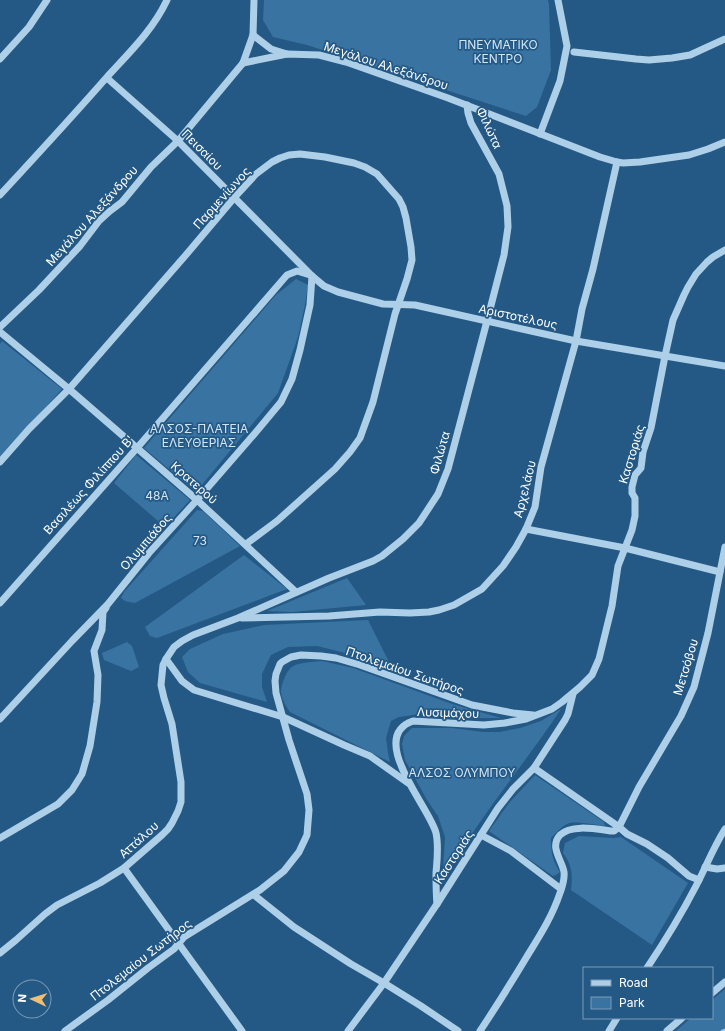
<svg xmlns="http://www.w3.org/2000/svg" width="725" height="1031" font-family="Inter,sans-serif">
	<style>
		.green { fill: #3973a2 }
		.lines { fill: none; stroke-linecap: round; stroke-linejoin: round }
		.stream { stroke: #a2cbe9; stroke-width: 2.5 }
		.minor { stroke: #aecfe8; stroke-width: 7 }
		.labels { text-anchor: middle; stroke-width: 3.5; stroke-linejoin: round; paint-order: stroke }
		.park-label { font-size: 12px; fill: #d2e6f6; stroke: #245985 }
		.street-label { font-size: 12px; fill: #fff; stroke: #245985 }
	</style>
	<rect width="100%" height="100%" fill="#245985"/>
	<!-- green -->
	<g class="green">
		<polygon points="264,0 548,0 549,5 551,70 537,107 526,116 307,45 273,37 263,20"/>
		<polygon points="296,279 308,285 305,305 298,337 278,393 196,492 144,448 276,295"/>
		<polygon points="2,341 62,389 0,458 0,344"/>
		<polygon points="136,455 190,500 165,527 114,483"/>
		<polygon points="197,510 203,511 240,546 135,603 125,601 121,598 124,592"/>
		<polygon points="244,555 287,589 157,638 150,636 145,627"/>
		<polygon points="347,578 366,605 292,612 267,611"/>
		<polygon points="368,620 390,664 317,646 288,647 271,655 262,674 262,687 267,702 200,683 188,672 182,657 190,649 223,634 264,625"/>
		<polygon points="127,642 132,646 139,667 131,671 104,660 102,653"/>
		<path d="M322 661 353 668 452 704 501 718H470L426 713 399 717 391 721 386 738 388 753 390 762 290 712C286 706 282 700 281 692 281 685 286 671 292 667 298 662 315 662 322 661Z"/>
		<path d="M561 709C524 765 479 817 446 876L443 870 445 837 438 816 427 800 405 760 402 744 404 736 412 728H452L483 732H499L520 728 541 721Z"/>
		<path d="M535 775 604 822 605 826C596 825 574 820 567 824 561 827 556 833 551 838 551 852 552 860 560 872L556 875 553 876 489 831 509 803Z"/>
		<path d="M579 836 613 838 621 837 688 883 652 945 571 890C573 876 572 864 563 853L565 843Z"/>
		<polygon points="725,989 725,1031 676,1031 691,1018 712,1018 712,1000"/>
	</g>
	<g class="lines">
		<!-- stream -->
		<polyline class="stream" points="722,1031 725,1030"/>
		<!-- minor -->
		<g class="minor">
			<polyline points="253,35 271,49 287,54"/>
			<polyline points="574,52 636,59 649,60 672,58 690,55 725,39"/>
			<polyline points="0,59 29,27 47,0"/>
			<polyline points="243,63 287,54 319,55 346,62 448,98 600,157 617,162 623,163 640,162 689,155 708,149 725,142"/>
			<polyline points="107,78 178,141 312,276 324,286 338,292 383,304 415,305 576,341 725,366"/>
			<polyline points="540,134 560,81 567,46 558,0"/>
			<path d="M0 195C36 156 72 117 107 77 129 53 153 30 167 0"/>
			<polyline points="0,327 39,290 80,246 99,221 110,211 122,202 151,167 178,141 243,63 253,35 254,0"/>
			<polyline points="0,332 69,389 137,448 197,500 296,592"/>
			<polyline points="0,462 29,429 69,389 185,256 234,198 256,174 272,162 280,158 289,155 300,154 325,157 354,163 365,167 377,174 399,199 403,207 406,218 411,247 412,260 407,279 395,314 373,402 360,438 350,452 335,469 277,521 246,544"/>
			<polyline points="526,529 625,548 720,572"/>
			<polyline points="0,603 137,448 287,275 297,271 310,275"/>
			<polyline points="242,618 329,616 380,612 410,613 429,612 439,610 454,605 482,589 503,566 516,547 526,529 535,507 541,467 576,341 582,309 593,269 617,162"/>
			<polyline points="166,659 182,681 194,690 283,717 344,745 370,756 408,783"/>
			<polyline points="0,719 72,641 108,604 149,553 197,500 256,432 281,402 292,379 300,350 310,305 312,276"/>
			<polyline points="534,768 619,827 627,834 647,844 668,858 689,876 699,880"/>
			<polyline points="481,835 511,851 561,889"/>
			<polyline points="0,838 58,804 72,790 82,774 90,746 97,702 98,675 94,651 102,630 103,612 106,608"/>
			<polyline points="705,867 717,869 725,868"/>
			<polyline points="124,868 242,1031"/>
			<polyline points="254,895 294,927 351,964 384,983 421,1006 458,1031"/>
			<path d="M437 904C436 894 436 884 436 873 437 860 439 847 436 833 430 808 366 737 413 721L484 725 505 723 526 719 552 709 562 702 580 687 592 675 599 659 612 606 618 566 632 530 635 516V498L632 493V487L635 475 641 468 643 452 651 428 665 356 673 320 684 295 688 287 696 274 707 262 713 257 725 250"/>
			<polyline points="0,953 16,940 45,914 57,905 100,883 124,868 162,835 168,829 172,823 178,811 181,802 181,782 172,724 164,698 161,685 163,665 166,659 174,647 182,641 193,635 238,618 329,578 373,561 382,556 403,539 419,523 438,494 448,469 487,321 504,255 508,227 507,206 499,174 471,123 468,113 467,105"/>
			<path d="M647 968C665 941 681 915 696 886 706 867 713 848 725 829"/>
			<polyline points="712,993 725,982"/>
			<polyline points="65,1031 108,1000 148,968 174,949 184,937 260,890 284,871 299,852 307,835 309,810 307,794 289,740 276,693 275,681 276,674 280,664 282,662 291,657 301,655 321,656 336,658 360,665 472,705 513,713 533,715"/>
			<polyline points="348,1031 384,983 437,904 498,808 513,789 534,768 565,720 568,714 573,694"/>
			<path d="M480 1031C496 1007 511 983 526 958 539 937 552 917 560 893 562 887 565 880 564 872 562 860 549 847 560 835 571 824 596 829 611 831H614L619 827 639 787 681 716 694 687 708 633 725 547"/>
			<polyline points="609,1031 617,1018"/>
			<polyline points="667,1031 682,1018"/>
		</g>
	</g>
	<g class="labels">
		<!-- park labels -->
		<g class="park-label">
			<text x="498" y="49">ΠΝΕΥΜΑΤΙΚΟ<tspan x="498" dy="14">ΚΕΝΤΡΟ</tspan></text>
			<text x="199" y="433">ΑΛΣΟΣ-ΠΛΑΤΕΙΑ<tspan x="199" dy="14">ΕΛΕΥΘΕΡΙΑΣ</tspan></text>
			<text x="157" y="500">48Α</text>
			<text x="200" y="545">73</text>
			<text x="462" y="777">ΑΛΣΟΣ ΟΛΥΜΠΟΥ</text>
		</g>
		<!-- street labels -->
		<g class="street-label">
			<text transform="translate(386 66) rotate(18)" y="4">Μεγάλου Αλεξάνδρου</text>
			<text transform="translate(489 128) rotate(65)" y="4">Φιλώτα</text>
			<text transform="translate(202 150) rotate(45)" y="4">Πεισαίου</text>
			<text transform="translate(222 198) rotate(-48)" y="4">Παρμενίωνος</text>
			<text transform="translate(92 216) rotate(-48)" y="4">Μεγάλου Αλεξάνδρου</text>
			<text transform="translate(518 317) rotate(12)" y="4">Αριστοτέλους</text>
			<text transform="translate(440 453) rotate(-74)" y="4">Φιλώτα</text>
			<text transform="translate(632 454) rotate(-73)" y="4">Καστοριάς</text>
			<text transform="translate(194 483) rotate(41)" y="4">Κρατερού</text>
			<text transform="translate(89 485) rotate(-48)" y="4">Βασιλέως Φιλίππου Β'</text>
			<text transform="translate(525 489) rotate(-76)" y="4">Αρχελάου</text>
			<text transform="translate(146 542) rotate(-49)" y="4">Ολυμπιάδος</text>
			<text transform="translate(686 667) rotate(-73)" y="4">Μετσόβου</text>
			<text transform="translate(405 671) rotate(19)" y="4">Πτολεμαίου Σωτήρος</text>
			<text transform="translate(448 713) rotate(2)" y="4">Λυσιμάχου</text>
			<text transform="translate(139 840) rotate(-42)" y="4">Αττάλου</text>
			<text transform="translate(454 857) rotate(-57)" y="4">Καστοριάς</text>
			<text transform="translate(141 960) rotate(-38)" y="4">Πτολεμαίου Σωτήρος</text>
		</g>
	</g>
	<!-- legend -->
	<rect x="583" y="967" width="130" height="52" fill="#245985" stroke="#7c9bb6"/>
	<rect x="591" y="980" width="20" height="6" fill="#aecfe8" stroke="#7c9bb6"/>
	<text x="619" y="987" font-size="12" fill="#ffffff">Road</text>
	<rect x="591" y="997" width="20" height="12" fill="#3973a2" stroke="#7c9bb6"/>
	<text x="619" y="1007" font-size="12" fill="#ffffff">Park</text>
	<!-- north arrow -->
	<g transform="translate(32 999) rotate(274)"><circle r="19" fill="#245985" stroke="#7c9bb6"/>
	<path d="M0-3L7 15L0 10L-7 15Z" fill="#f2bf72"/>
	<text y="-6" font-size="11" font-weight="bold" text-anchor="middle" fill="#ffffff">N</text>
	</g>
</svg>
